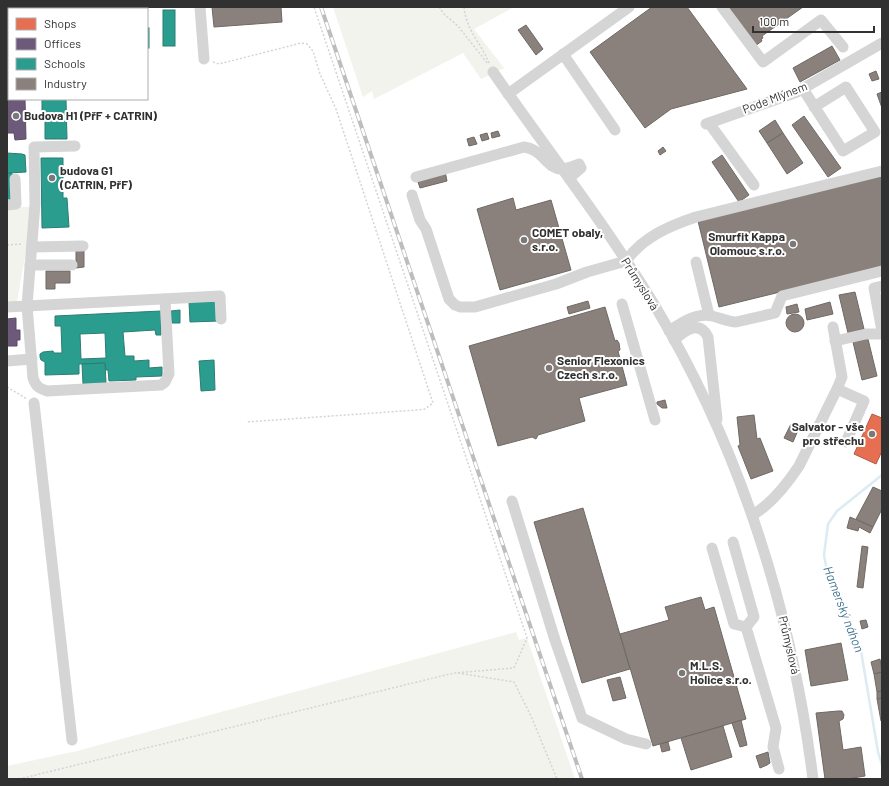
<svg xmlns="http://www.w3.org/2000/svg" width="889" height="786" font-family="Barlow,sans-serif">
	<style>
		.green { fill: #f1f3ec }
		.shops { fill: #e76f51; stroke: #b05c47 }
		.offices { fill: #6d597a; stroke: #5b4d64 }
		.schools { fill: #2a9d8f; stroke: #2c7d73; fill-rule: evenodd }
		.industry { fill: #8a817c; stroke: #6f6966 }
		.lines { fill: none; stroke-linecap: round; stroke-linejoin: round }
		.stream { stroke: #ddebf2; stroke-width: 2.5 }
		.path { stroke: #d4d4d4; stroke-width: 1.5; stroke-dasharray: 2 2; stroke-linecap: butt }
		.minor { stroke: #d5d5d5; stroke-width: 11 }
		.rail-casing { stroke: #bdbdbd; stroke-width: 4 }
		.rail { stroke: #fff; stroke-width: 2.5; stroke-dasharray: 8; stroke-linecap: butt }
		.poi-dot { fill: #797979; stroke: #fff; stroke-width: 1.5 }
		.labels { text-anchor: middle; stroke-width: 4; stroke-linejoin: round; paint-order: stroke }
		.street-label { font-size: 12px; fill: #313131; stroke: #fff }
		.poi-label { font-size: 12px; font-weight: bold; fill: #313131; stroke: #fff; text-anchor: start }
		.water-label { font-size: 13px; font-style: italic; fill: #427691; stroke: #fff }
	</style>
	<rect width="100%" height="100%" fill="#fff"/>
	<!-- green -->
	<g class="green">
		<polygon points="333,7 514,7 474,29 504,68 481,79 463,53 374,99 372,91 363,97"/>
		<polygon points="7,207 30,207 28,222 27,246 17,301 7,303"/>
		<polygon points="516,632 519,640 527,638 575,779 7,779 7,766 77,751"/>
	</g>
	<!-- shops -->
	<polygon class="shops" points="872,414 882,418 882,451 876,464 854,454"/>
	<!-- offices -->
	<g class="offices">
		<polygon points="7,75 9,75 9,99 25,99 26,139 15,140 14,133 7,133"/>
		<polygon points="16,318 16,330 20,330 20,340 17,340 17,346 7,346 7,319"/>
	</g>
	<!-- schools -->
	<g class="schools">
		<rect x="163" y="10" width="12" height="36"/>
		<rect x="147" y="28" width="2" height="20"/>
		<polygon points="42,99 66,99 67,139 45,139 45,119 42,119"/>
		<polygon points="7,153 22,154 25,155 26,172 7,173"/>
		<polygon points="41,158 63,158 63,198 67,198 69,227 42,228"/>
		<polygon points="7,173 12,173 13,201 7,201"/>
		<polygon points="218,300 219,321 190,322 189,302"/>
		<polygon points="180,310 180,323 172,323 171,311"/>
		<path d="M161 311V335H156L155 330 123 332 125 356H134V361L149 360V368L162 367V376L136 377V380L109 381 108 370H106L105 363 79 364V374L45 375V362L41 360 40 357V354L43 352 53 351 54 353H62L61 326H55V316ZM105 333 106 358 81 359 80 334Z"/>
		<polygon points="214,360 215,390 201,391 199,361"/>
		<polygon points="105,363 106,383 83,384 82,364"/>
	</g>
	<!-- industry -->
	<g class="industry">
		<polygon points="212,7 281,7 282,22 214,27"/>
		<polygon points="652,7 687,7 747,89 671,109 645,128 590,52"/>
		<polygon points="729,7 803,7 762,36 763,38 761,39 762,41 755,46"/>
		<polygon points="526,25 543,49 536,55 518,30"/>
		<polygon points="832,46 840,60 800,82 793,68"/>
		<polygon points="876,71 879,79 872,81 869,74"/>
		<polygon points="882,92 882,108 877,94"/>
		<polygon points="804,116 841,168 828,177 792,125"/>
		<polygon points="775,120 783,133 767,143 759,131"/>
		<polygon points="498,131 500,136 492,138 491,133"/>
		<polygon points="487,133 489,139 482,141 480,135"/>
		<polygon points="783,133 803,163 787,174 767,143"/>
		<polygon points="474,137 477,144 469,146 467,139"/>
		<polygon points="663,147 666,151 660,155 658,151"/>
		<polygon points="722,155 749,195 739,202 712,162"/>
		<polygon points="445,171 447,181 420,188 417,179"/>
		<polygon points="882,176 882,267 719,307 698,221"/>
		<polygon points="513,198 516,210 551,200 571,270 500,290 477,209"/>
		<polygon points="76,251 84,251 84,267 76,268"/>
		<polygon points="46,271 70,271 70,283 55,283 55,289 46,289"/>
		<polygon points="855,292 864,329 848,333 839,295"/>
		<polygon points="588,301 590,308 569,314 567,307"/>
		<polygon points="830,302 833,314 807,320 805,309"/>
		<polygon points="797,304 799,312 787,314 786,307"/>
		<polygon points="605,307 615,341 617,340 619,343 620,350 618,351 627,385 579,398 585,421 538,435 536,439 532,437 498,446 469,346"/>
		<circle cx="795" cy="323" r="9"/>
		<polygon points="868,339 877,376 862,380 853,342"/>
		<polygon points="665,400 667,408 662,408 657,404 657,402"/>
		<polygon points="754,415 757,439 760,438 773,471 751,479 738,446 740,445 737,417"/>
		<polygon points="791,424 799,428 793,442 784,438"/>
		<polygon points="873,487 882,491 882,509 873,527 856,519"/>
		<polygon points="583,508 630,669 582,683 534,522"/>
		<polygon points="850,517 873,527 870,533 859,527 858,531 847,528"/>
		<polygon points="862,546 868,547 863,588 857,587"/>
		<polygon points="701,597 705,610 714,607 734,677 737,678 738,681 736,684 746,719 653,746 620,634 669,620 665,607"/>
		<polygon points="866,620 868,627 862,629 860,621"/>
		<polygon points="841,643 848,680 811,686 805,650"/>
		<polygon points="880,659 882,672 874,674 871,662"/>
		<polygon points="882,672 882,691 877,692 874,674"/>
		<polygon points="620,677 626,698 613,701 607,680"/>
		<polygon points="882,691 882,698 877,699 877,692"/>
		<polygon points="882,698 882,721 881,721 877,699"/>
		<polygon points="838,711 842,711 844,715 843,719 839,721 843,750 861,747 865,776 847,779 825,779 816,713"/>
		<polygon points="741,720 747,745 740,747 732,723"/>
		<polygon points="723,726 732,757 691,770 681,738"/>
		<polygon points="668,742 670,750 662,752 660,744"/>
		<polygon points="768,752 770,763 767,765 760,768 756,756"/>
	</g>
	<g class="lines">
		<!-- stream -->
		<polyline class="stream" points="882,475 837,511 828,524 824,555 827,571 861,651 878,752 882,765"/>
		<!-- path -->
		<g class="path">
			<polyline points="439,7 444,14 458,26 488,64"/>
			<path d="M464 7C466 30 481 43 489 63"/>
			<polyline points="7,54 9,54"/>
			<polyline points="213,62 219,64 301,43 307,44 313,51 320,74 336,109 433,403 425,409 417,410 246,422"/>
			<polyline points="7,245 22,244"/>
			<polyline points="7,387 27,399"/>
			<polyline points="458,673 514,682 531,716 557,779"/>
			<polyline points="19,779 454,673 514,668 527,638 314,7"/>
		</g>
		<!-- minor -->
		<g class="minor">
			<polyline points="200,7 204,59"/>
			<polyline points="722,7 763,62 821,20 843,47"/>
			<polyline points="563,54 615,130"/>
			<polyline points="7,69 9,69"/>
			<path d="M493 72C547 150 606 225 655 306 741 450 792 613 813 779"/>
			<polyline points="803,89 843,151 875,132 846,87 814,107"/>
			<polyline points="508,94 629,7"/>
			<polyline points="709,123 754,185"/>
			<polyline points="706,124 797,92 882,43"/>
			<path d="M75 146 34 147 35 204 27 306 33 378C36 387 39 388 47 391L161 385 165 382 169 374 165 299"/>
			<path d="M416 177 524 147C543 149 548 171 563 169 568 168 574 166 579 164L581 168 569 178"/>
			<path d="M412 195 420 220 426 229 449 299 455 305 460 307H475L556 284 587 272 626 261C643 237 669 226 696 217L882 171"/>
			<polyline points="7,205 16,204 15,179"/>
			<polyline points="32,247 83,246"/>
			<polyline points="696,262 709,315"/>
			<polyline points="30,265 72,265"/>
			<polyline points="882,286 874,288 882,331"/>
			<polyline points="622,304 655,420"/>
			<polyline points="7,307 220,296 221,319"/>
			<path d="M669 331C681 323 697 312 712 316 721 318 728 322 736 322L775 313 782 296 882 271"/>
			<path d="M674 340C684 331 699 319 708 337L717 419"/>
			<polyline points="835,341 866,334 882,334"/>
			<polyline points="7,361 32,359"/>
			<polyline points="837,389 864,401 846,442"/>
			<polyline points="34,403 72,740"/>
			<polyline points="512,501 555,640 582,718 626,739 646,744"/>
			<path d="M752 515C771 505 787 484 799 466L837 389 842 377 833 327"/>
			<polyline points="733,542 754,617 746,627"/>
			<polyline points="712,548 734,624 746,627 776,728 773,747 779,769"/>
		</g>
		<defs>
			<polyline id="rail" points="321,7 582,779"/>
		</defs>
		<!-- rail casing -->
		<use href="#rail" class="rail-casing"/>
		<!-- rail -->
		<use href="#rail" class="rail"/>
	</g>
	<!-- markers -->
	<g class="poi-dot">
		<circle cx="16" cy="116" r="4"/>
		<circle cx="52" cy="178" r="4"/>
		<circle cx="524" cy="240" r="4"/>
		<circle cx="793" cy="244" r="4"/>
		<circle cx="549" cy="368" r="4"/>
		<circle cx="872" cy="434" r="4"/>
		<circle cx="682" cy="673" r="4"/>
	</g>
	<g class="labels">
		<!-- street labels -->
		<g class="street-label">
			<text transform="translate(775 98) rotate(-21)" y="4">Pode Mlýnem</text>
			<text transform="translate(640 284) rotate(58)" y="4">Průmyslová</text>
			<text transform="translate(789 645) rotate(77)" y="4">Průmyslová</text>
		</g>
		<!-- poi labels -->
		<g class="poi-label">
			<text x="24" y="120">Budova H1 (PřF + CATRIN)</text>
			<text x="60" y="175">budova G1<tspan x="60" dy="14">(CATRIN, PřF)</tspan></text>
			<text x="532" y="237">COMET obaly,<tspan x="532" dy="14">s.r.o.</tspan></text>
			<text x="785" y="241" text-anchor="end">Smurfit Kappa<tspan x="785" dy="14">Olomouc s.r.o.</tspan></text>
			<text x="557" y="365">Senior Flexonics<tspan x="557" dy="14">Czech s.r.o.</tspan></text>
			<text x="864" y="431" text-anchor="end">Salvator - vše<tspan x="864" dy="14">pro střechu</tspan></text>
			<text x="690" y="670">M.L.S.<tspan x="690" dy="14">Holice s.r.o.</tspan></text>
		</g>
		<!-- water labels -->
		<g class="water-label">
			<text transform="translate(844 609) rotate(69)" y="5">Hamerský náhon</text>
		</g>
	</g>
	<!-- border -->
	<rect width="889" height="786" fill="none" stroke="#313131" stroke-width="16"/>
	<!-- legend -->
	<rect x="8" y="8" width="140" height="92" fill="#ffffff" stroke="#adadad"/>
	<rect x="16" y="18" width="20" height="12" fill="#e76f51" stroke="#adadad"/>
	<text x="44" y="28" font-size="12" fill="#313131">Shops</text>
	<rect x="16" y="38" width="20" height="12" fill="#6d597a" stroke="#adadad"/>
	<text x="44" y="48" font-size="12" fill="#313131">Offices</text>
	<rect x="16" y="58" width="20" height="12" fill="#2a9d8f" stroke="#adadad"/>
	<text x="44" y="68" font-size="12" fill="#313131">Schools</text>
	<rect x="16" y="78" width="20" height="12" fill="#8a817c" stroke="#adadad"/>
	<text x="44" y="88" font-size="12" fill="#313131">Industry</text>
	<!-- scale -->
	<path d="M753 26v6h121v-6" fill="none" stroke="#313131" stroke-width="2"/>
	<text x="759" y="26" font-size="12" fill="#313131" stroke="#ffffff" stroke-width="3" paint-order="stroke">100 m</text>
</svg>
